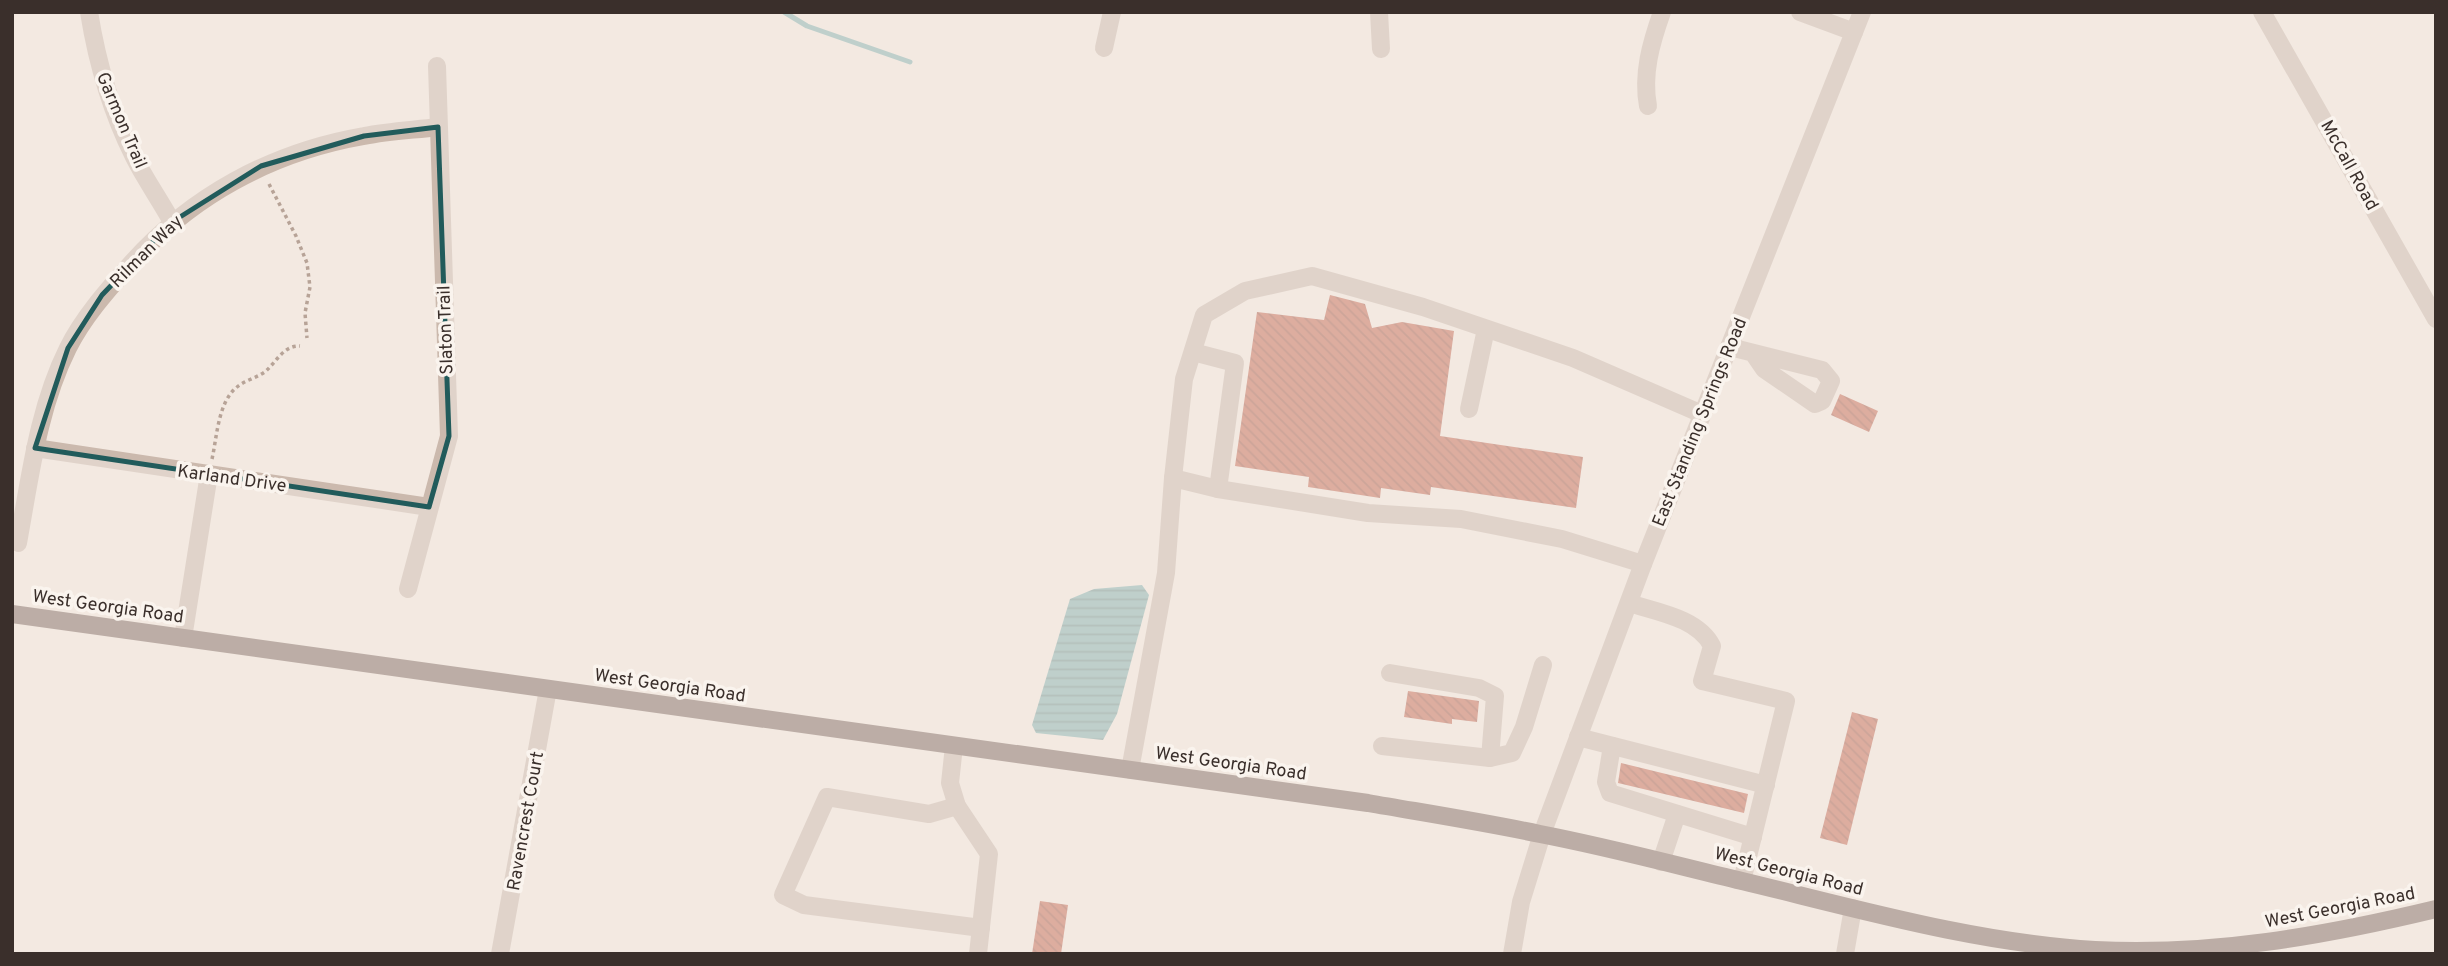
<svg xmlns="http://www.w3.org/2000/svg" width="2448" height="966" font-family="Overpass,sans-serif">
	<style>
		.water { fill: url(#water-rules) }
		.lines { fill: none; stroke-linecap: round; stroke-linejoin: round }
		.stream { stroke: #81b0af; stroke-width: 5 }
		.building { fill: url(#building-back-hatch) }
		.path { stroke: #b7a397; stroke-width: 3.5; stroke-dasharray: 3.5 3.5; stroke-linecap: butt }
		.minor { stroke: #cbb9ad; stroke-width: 18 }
		.major { stroke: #7b655d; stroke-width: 18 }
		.marked { fill: none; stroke: #215b5b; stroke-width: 5; stroke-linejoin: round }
		.labels { text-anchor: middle; stroke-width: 7; stroke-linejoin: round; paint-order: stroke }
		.street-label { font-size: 18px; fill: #3a2f2b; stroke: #faf4ee }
	</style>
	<defs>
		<pattern id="water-rules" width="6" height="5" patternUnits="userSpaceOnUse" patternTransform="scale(1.75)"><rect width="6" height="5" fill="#81b0af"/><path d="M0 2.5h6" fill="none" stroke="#6b908f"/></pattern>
		<pattern id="building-back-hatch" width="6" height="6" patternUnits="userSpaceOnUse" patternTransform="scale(1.75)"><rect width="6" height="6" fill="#c3644f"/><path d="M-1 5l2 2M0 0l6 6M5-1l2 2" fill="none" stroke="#9f5342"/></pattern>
	</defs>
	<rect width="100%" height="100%" fill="#f3e9e1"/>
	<!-- water -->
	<polygon class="water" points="1142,585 1149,595 1117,714 1103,740 1036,733 1032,725 1070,599 1094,589"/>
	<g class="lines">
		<!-- stream -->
		<polyline class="stream" points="784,12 807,26 910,62"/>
	</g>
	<!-- building -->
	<g class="building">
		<polygon points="1330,295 1365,304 1372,328 1402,322 1454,331 1440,436 1583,457 1576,508 1431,487 1430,495 1381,488 1380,498 1308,487 1309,477 1235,466 1257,312 1324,320"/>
		<polygon points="1840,394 1878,411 1869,432 1831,415"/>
		<polygon points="1408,691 1479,701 1477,722 1452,719 1452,724 1404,717"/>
		<polygon points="1852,712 1878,719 1847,845 1820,838"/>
		<polygon points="1621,763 1748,794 1744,813 1618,783"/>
		<polygon points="1040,901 1068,905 1061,954 1032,954"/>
	</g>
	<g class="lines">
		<!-- path -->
		<g class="path">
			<polyline points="269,184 296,236 307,263 310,287 305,313 307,338"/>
			<path d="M212 459C217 437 218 402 237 387 245 380 257 378 266 371 276 362 284 345 300 346"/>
		</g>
		<!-- minor -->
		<g class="minor">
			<path d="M89 12C97 62 111 111 134 157 145 179 160 200 172 222"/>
			<polyline points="1379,12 1381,49"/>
			<polyline points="1800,12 1854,32"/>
			<polyline points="2262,12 2436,319"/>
			<polyline points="1104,48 1112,12"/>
			<path d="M1648 106C1642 74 1651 43 1662 12"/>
			<polyline points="1730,347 1822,370 1831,381 1822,401 1815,404 1764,369 1753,353"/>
			<polyline points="1193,352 1235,363 1218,489"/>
			<polyline points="1469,409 1486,329"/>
			<polyline points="35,448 429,507"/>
			<polyline points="1173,478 1218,489 1368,513 1461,519 1562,539 1643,564"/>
			<path d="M18 543C30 478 38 408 68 348 83 318 106 292 128 267 190 196 272 152 364 136 389 131 414 130 438 127"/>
			<polyline points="408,589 449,436 437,66"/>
			<path d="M1629 603C1657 612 1698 618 1712 646L1702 681 1786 701 1742 881"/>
			<polyline points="183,638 209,474"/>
			<polyline points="1390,673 1479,688 1495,696 1490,758"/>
			<polyline points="1578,737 1766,785"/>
			<polyline points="954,746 950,783 957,806 989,854 978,954"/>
			<polyline points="1382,746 1490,758 1512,753 1524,727 1543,665"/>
			<polyline points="1612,746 1606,782 1610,793 1753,837"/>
			<polyline points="1130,770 1166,573 1173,478 1184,379 1204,315 1245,291 1312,276 1423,307 1573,358 1702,414"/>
			<polyline points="957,806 929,814 827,797 783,895 804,905 981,928"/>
			<polyline points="1661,862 1677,814"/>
			<polyline points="500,954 548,689"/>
			<polyline points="1512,954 1521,902 1542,834 1643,564 1862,12"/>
			<polyline points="1845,954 1853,908"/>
		</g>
		<!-- major -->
		<path class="major" d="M12 614 1368 803C1425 813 1483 822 1540 834 1608 847 1675 865 1742 881 1858 909 1976 943 2095 950 2211 956 2324 936 2436 909"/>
	</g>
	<!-- marked area -->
	<path d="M0 0H2448V966H0ZM438 127 449 436 429 507 35 448 68 348 102 295 172 222 261 166 364 136Z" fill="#f3e9e1" fill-opacity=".55" fill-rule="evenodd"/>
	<path class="marked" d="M438 127 449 436 429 507 35 448 68 348 102 295 172 222 261 166 364 136Z"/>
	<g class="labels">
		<!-- street labels -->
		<g class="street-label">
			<text transform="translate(122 120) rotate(67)" y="6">Garmon Trail</text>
			<text transform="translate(2350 165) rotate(61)" y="6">McCall Road</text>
			<text transform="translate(146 251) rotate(-45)" y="6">Rilman Way</text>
			<text transform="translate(445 330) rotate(-92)" y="6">Slaton Trail</text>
			<text transform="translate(1699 422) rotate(-68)" y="6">East Standing Springs Road</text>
			<text transform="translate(232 478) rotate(8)" y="6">Karland Drive</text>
			<text transform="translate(108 606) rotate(8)" y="6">West Georgia Road</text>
			<text transform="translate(670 685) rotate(8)" y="6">West Georgia Road</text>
			<text transform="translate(1231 763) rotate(8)" y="6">West Georgia Road</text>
			<text transform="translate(525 821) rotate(-80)" y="6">Ravencrest Court</text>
			<text transform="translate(1789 871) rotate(14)" y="6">West Georgia Road</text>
			<text transform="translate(2340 907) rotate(-11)" y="6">West Georgia Road</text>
		</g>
	</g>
	<!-- border -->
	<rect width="2448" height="966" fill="none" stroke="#3a2f2b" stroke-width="28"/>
</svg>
